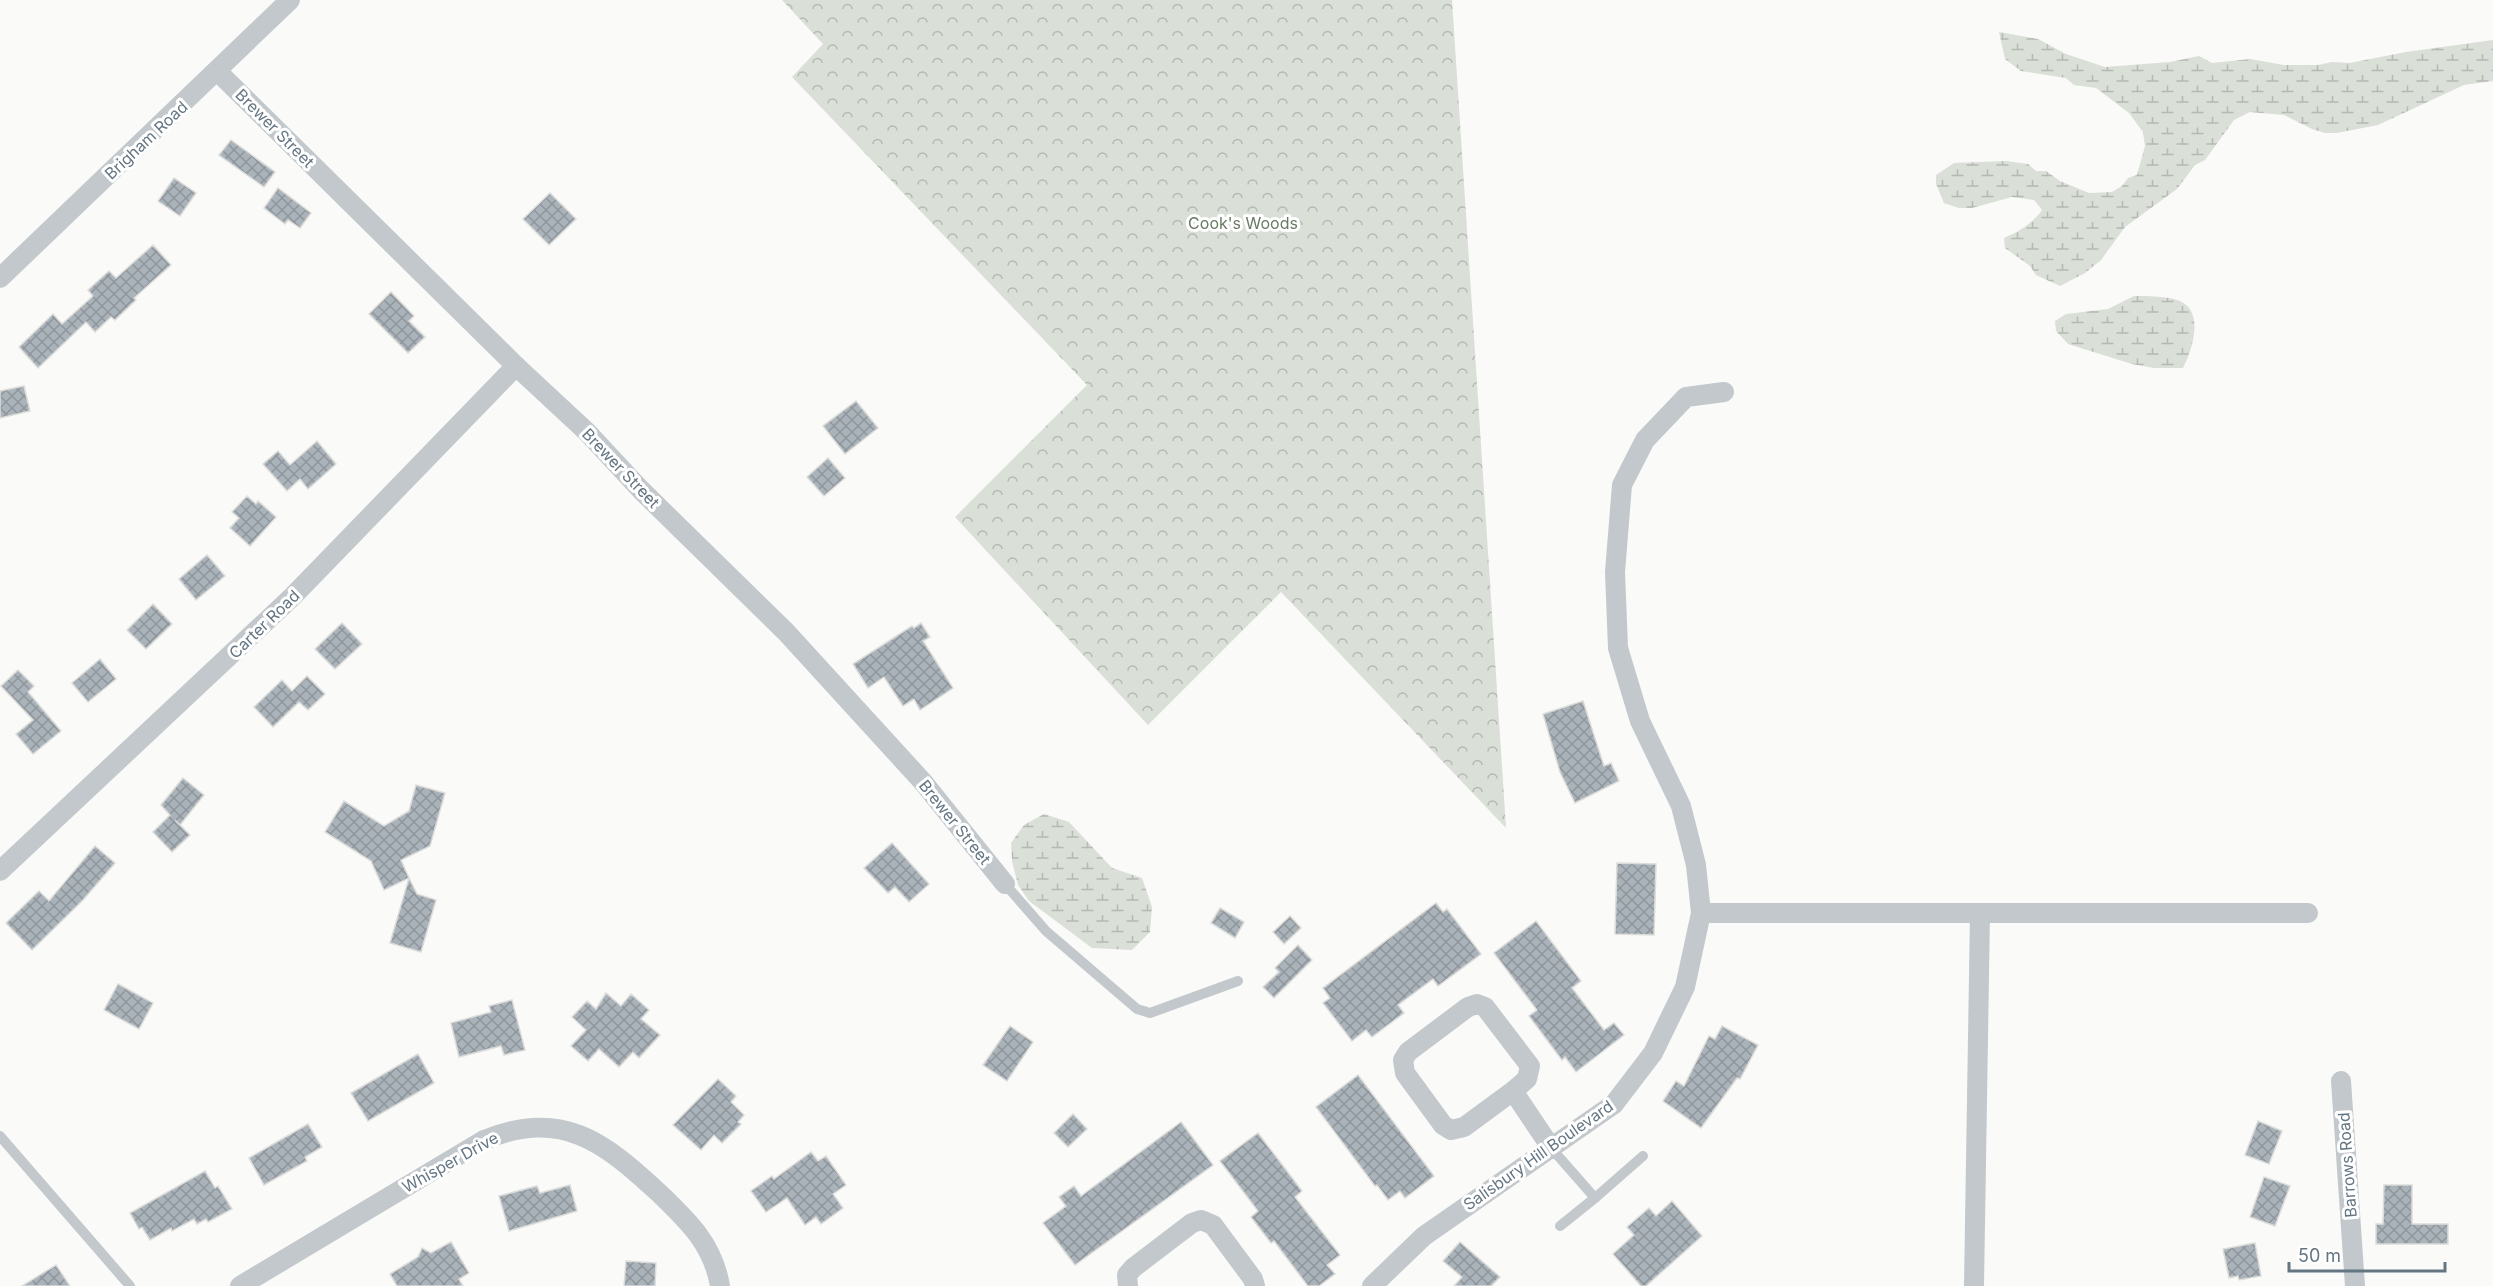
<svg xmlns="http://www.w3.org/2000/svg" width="2493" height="1286" font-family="Inter,sans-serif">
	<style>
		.forest { fill: url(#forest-crowns) }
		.wetland { fill: url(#wetland-marsh) }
		.building { fill: url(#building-cross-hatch); stroke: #dcdcda; stroke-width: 1.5 }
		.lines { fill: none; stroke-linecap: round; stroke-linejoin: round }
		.lane { stroke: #c3c8cc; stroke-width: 10 }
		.street { stroke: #c3c8cc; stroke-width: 20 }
		.labels { text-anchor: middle; stroke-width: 6; stroke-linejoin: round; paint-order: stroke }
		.street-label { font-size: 16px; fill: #657683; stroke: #fff }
		.park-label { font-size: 16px; fill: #687a64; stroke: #fff }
	</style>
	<defs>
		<pattern id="forest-crowns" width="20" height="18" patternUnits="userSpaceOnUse" patternTransform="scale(1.5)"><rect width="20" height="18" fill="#dadfd7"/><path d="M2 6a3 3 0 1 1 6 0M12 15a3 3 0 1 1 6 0" fill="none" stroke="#b4b9b4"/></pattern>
		<pattern id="wetland-marsh" width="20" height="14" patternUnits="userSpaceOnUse" patternTransform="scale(1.5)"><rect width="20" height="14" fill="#dadfd7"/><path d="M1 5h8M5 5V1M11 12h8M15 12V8" fill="none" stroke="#b4b9b4"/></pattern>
		<pattern id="building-cross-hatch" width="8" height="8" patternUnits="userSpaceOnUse" patternTransform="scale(1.5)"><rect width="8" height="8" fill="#aab3b9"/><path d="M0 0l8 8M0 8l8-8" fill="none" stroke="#8e969c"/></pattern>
	</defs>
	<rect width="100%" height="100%" fill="#fafaf8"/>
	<!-- forest -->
	<polygon class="forest" points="782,0 1452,0 1506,828 1281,592 1148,725 955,517 1087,385 792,77 823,44"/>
	<!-- wetland -->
	<g class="wetland">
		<path d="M1999 32 2038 39 2066 54 2105 67 2170 62 2199 56 2212 63 2250 59 2284 65H2318L2332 62 2350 63 2406 52 2493 40V81L2464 85 2378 125 2337 133H2325L2312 129 2284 115 2250 112 2234 120 2205 160 2195 165 2177 189 2125 227 2101 260 2085 273 2060 286 2036 275 2030 266 2005 248 2004 238C2018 233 2034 222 2042 210L2034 200 2012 197 1972 208H1959L1944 203 1936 184V175L1954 163 2006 161 2028 164 2036 171H2046L2060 181 2089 193 2112 192 2122 186 2128 178 2137 175 2145 146 2143 132 2129 113 2096 88 2074 85 2066 78 2021 71 2005 59Z"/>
		<path d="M2134 296C2147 296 2167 296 2180 301 2205 312 2192 351 2183 368H2154L2132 364 2068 344 2056 331 2055 321 2066 314 2108 309Z"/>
		<polygon points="1044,814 1069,822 1112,868 1142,878 1152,907 1150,932 1132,950 1092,948 1029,901 1018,885 1012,861 1011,843 1024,825"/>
	</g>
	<!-- building -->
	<g class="building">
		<polygon points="231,140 275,172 264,187 219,155"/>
		<polygon points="174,178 196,193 180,216 158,201"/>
		<polygon points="278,188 311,213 300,228 288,220 285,224 264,208"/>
		<polygon points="550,193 576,219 549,245 523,219"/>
		<polygon points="153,245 171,265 134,298 136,300 115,320 111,317 95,332 86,322 38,368 19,347 53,314 62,324 93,296 88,290 109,271 116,278"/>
		<polygon points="391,292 414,316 409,321 425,337 408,353 369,314"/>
		<polygon points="24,386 30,411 0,418 0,391"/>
		<polygon points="856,401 878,428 845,454 823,426"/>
		<polygon points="317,441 336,464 308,489 300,479 287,491 263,464 278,451 290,465"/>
		<polygon points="828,458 845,478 824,496 807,477"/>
		<polygon points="247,496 256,504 258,501 276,517 250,546 230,528 239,518 232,512"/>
		<polygon points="207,555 225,576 196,600 179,579"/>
		<polygon points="153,604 172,624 146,649 127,630"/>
		<polygon points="342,623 362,644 335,669 315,649"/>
		<polygon points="921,623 930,637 923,641 953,688 920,710 914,699 903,706 884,677 868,688 853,664 912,626 914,628"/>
		<polygon points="100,659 116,679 88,702 72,683"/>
		<polygon points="18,670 34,686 28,692 61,731 33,754 16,734 33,720 1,686"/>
		<polygon points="307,676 325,694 308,710 299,702 273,727 254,707 282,680 292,691"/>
		<polygon points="1583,701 1604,766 1611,763 1619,781 1575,803 1560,772 1543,714"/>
		<polygon points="183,778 204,795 180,825 175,820 190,835 172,852 153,832 170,815 161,805"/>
		<polygon points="416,785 445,793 430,846 401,860 409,878 384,890 371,861 325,832 344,801 384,826 409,811"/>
		<polygon points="892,843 929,884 909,902 895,887 888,893 864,868"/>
		<polygon points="95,846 115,863 83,900 32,950 6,923 39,891 49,901"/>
		<polygon points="1617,863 1656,864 1654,935 1615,934"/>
		<polygon points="409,878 417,894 436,900 421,952 390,943"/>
		<polygon points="1436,903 1443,912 1447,909 1481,954 1438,986 1433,979 1398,1005 1404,1013 1372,1037 1366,1030 1352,1041 1323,1003 1330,998 1323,988"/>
		<polygon points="1220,908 1244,922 1235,938 1211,923"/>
		<polygon points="1290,916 1301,928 1284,944 1273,932"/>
		<polygon points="1536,921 1581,981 1572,988 1604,1030 1614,1023 1624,1035 1576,1072 1565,1057 1562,1060 1529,1016 1537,1010 1494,953"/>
		<polygon points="1298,945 1312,960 1274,998 1263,987 1279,972 1275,968"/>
		<polygon points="118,984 153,1003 139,1029 104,1010"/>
		<polygon points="606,993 621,1006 631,994 649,1010 641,1019 660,1035 639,1058 633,1052 619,1067 599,1049 588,1061 571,1046 586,1030 572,1017 587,1001 596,1009"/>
		<polygon points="512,1000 525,1050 504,1055 501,1046 459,1057 451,1023 491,1012 489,1006"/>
		<polygon points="1010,1026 1033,1042 1007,1081 983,1065"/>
		<polygon points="1722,1026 1758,1045 1740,1079 1737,1078 1701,1128 1663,1101 1676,1081 1684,1086 1709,1036 1715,1039"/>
		<polygon points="418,1054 434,1083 368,1121 351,1093"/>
		<polygon points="1358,1075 1434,1176 1405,1198 1400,1191 1388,1200 1377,1185 1375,1186 1316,1107"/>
		<polygon points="718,1079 736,1096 731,1102 744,1115 738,1122 741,1124 722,1143 714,1135 701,1150 673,1125"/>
		<polygon points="1073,1114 1087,1129 1068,1147 1054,1133"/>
		<polygon points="2258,1121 2282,1131 2269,1164 2245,1155"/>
		<polygon points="1181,1122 1213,1165 1075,1265 1043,1223 1066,1206 1059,1197 1074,1186 1081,1196"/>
		<polygon points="308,1124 322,1147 305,1157 307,1161 264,1185 249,1158"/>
		<polygon points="1258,1133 1302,1191 1295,1197 1340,1255 1327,1265 1335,1274 1319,1286 1308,1286 1274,1241 1271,1243 1251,1217 1258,1211 1220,1161"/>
		<polygon points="811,1152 818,1161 826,1156 846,1185 833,1194 843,1208 821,1224 816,1217 805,1225 787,1198 766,1212 751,1191 772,1176 774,1179"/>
		<polygon points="205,1171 215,1188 218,1186 232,1209 208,1222 206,1219 197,1224 194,1219 172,1231 171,1228 150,1240 142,1227 139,1229 130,1213"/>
		<polygon points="2264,1177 2290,1186 2275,1226 2250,1217"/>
		<polygon points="570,1185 577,1211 509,1231 499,1196 537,1186 540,1193"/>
		<polygon points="2384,1185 2412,1185 2412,1224 2448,1224 2448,1244 2376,1244 2376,1224 2383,1224"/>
		<polygon points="1672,1201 1702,1236 1646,1286 1641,1286 1613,1254 1634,1235 1627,1227 1649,1208 1656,1216"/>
		<polygon points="451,1242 469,1273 459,1279 463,1286 397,1286 390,1274 418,1257 422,1248 431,1253"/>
		<polygon points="1460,1242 1500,1277 1491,1286 1454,1286 1462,1277 1443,1261"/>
		<polygon points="2255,1243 2261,1276 2239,1280 2238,1276 2229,1278 2223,1249"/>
		<polygon points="626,1261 656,1263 655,1286 624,1286"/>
		<polygon points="56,1265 70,1286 22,1286"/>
	</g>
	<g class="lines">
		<!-- lane -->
		<g class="lane">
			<polyline points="1005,884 1046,931 1137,1009 1150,1013 1238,981"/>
			<polyline points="0,1136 130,1286"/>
			<polyline points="1552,1149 1595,1198 1643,1156"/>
			<polyline points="1560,1226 1595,1198"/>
		</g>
		<!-- street -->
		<g class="street">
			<polyline points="218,72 516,366 587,432 641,490 786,632 923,782 1005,884"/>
			<polyline points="0,278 290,0"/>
			<polyline points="0,871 293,596 516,366"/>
			<polyline points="1701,913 2308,913"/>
			<polyline points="2341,1081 2355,1286"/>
			<polyline points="1513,1091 1464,1127 1451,1130 1443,1125 1405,1073 1403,1060 1408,1052 1468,1007 1477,1004 1485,1007 1530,1066 1527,1079 1513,1091 1552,1149"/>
			<path d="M240 1286 484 1140C562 1108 604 1142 659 1193 688 1221 713 1244 720 1286"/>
			<polyline points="1128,1286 1127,1275 1133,1268 1192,1223 1201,1220 1213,1225 1253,1279 1255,1286"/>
			<polyline points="1372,1286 1424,1236 1614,1104 1653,1053 1685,987 1701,913 1696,865 1681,806 1640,721 1618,648 1615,572 1622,485 1645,440 1686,397 1724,392"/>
			<polyline points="1974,1286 1980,913"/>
		</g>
	</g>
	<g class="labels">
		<!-- street labels -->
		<g class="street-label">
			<text transform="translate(275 128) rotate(45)" y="6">Brewer Street</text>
			<text transform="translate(146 140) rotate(-43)" y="6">Brigham Road</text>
			<text transform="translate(621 468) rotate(46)" y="6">Brewer Street</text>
			<text transform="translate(264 624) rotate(-44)" y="6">Carter Road</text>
			<text transform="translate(955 822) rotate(51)" y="6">Brewer Street</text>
			<text transform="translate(1538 1155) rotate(-35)" y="6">Salisbury Hill Boulevard</text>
			<text transform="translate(450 1162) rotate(-29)" y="6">Whisper Drive</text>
			<text transform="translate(2347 1165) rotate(-94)" y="6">Barrows Road</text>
		</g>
		<!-- park labels -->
		<g class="park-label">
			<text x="1243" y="229">Cook's Woods</text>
		</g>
	</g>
	<!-- scale -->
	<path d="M2289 1262v9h156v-9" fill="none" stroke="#657683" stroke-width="3"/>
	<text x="2298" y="1262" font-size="18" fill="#657683" stroke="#ffffff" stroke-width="4.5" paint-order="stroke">50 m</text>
</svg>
